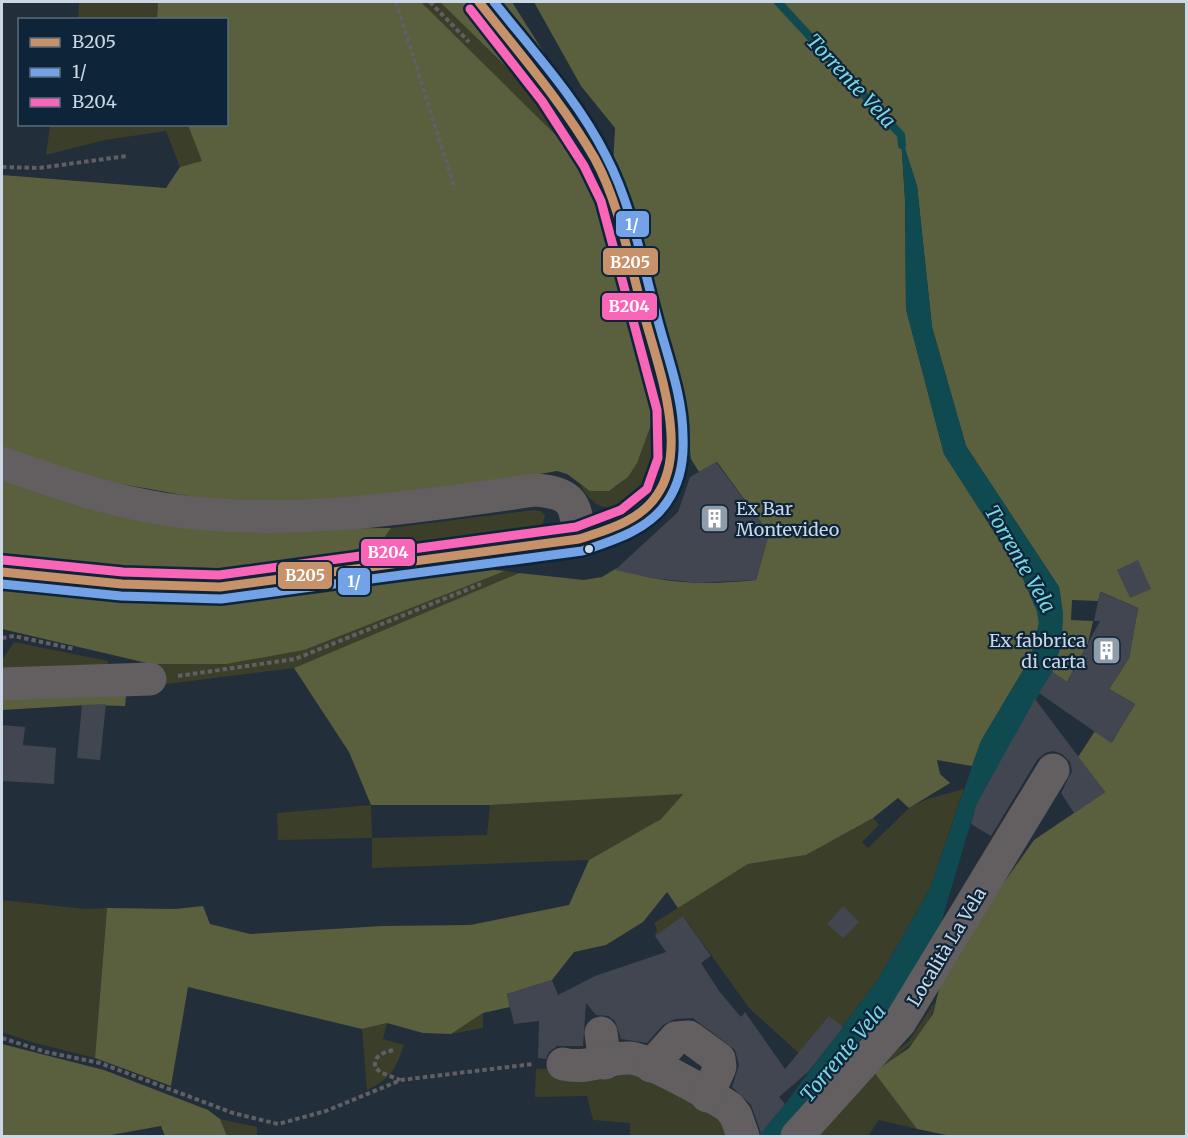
<svg xmlns="http://www.w3.org/2000/svg" width="1188" height="1138" font-family="Merriweather,serif">
	<style>
		.green { fill: #3b3f29 }
		.forest { fill: #5a5f3d }
		.water { fill: #0f4a51 }
		.lines { fill: none; stroke-linecap: round; stroke-linejoin: round }
		.stream { stroke: #0f4a51; stroke-width: 8 }
		.building { fill: #424651 }
		.path { stroke: #5f5f64; stroke-width: 4; stroke-dasharray: 4.5 3; stroke-linecap: butt }
		.minor { stroke: #635e5f; stroke-width: 33 }
		.major { stroke: #6b676a; stroke-width: 33 }
		.highway { stroke: #666468; stroke-width: 33 }
		.bus-1-casing { stroke: #0d2439; stroke-width: 14 }
		.bus-2-casing { stroke: #0d2439; stroke-width: 14 }
		.bus-3-casing { stroke: #0d2439; stroke-width: 14 }
		.bus-1 { stroke: #c7916a; stroke-width: 9 }
		.bus-2 { stroke: #74a2e7; stroke-width: 9 }
		.bus-3 { stroke: #fa66b7; stroke-width: 9 }
		.bus-dot { fill: #cad8e6; stroke: #0d2439; stroke-width: 2 }
		.labels { text-anchor: middle; stroke-width: 4.5; stroke-linejoin: round; paint-order: stroke }
		.poi-label { font-size: 18px; fill: #cad8e6; stroke: #0d2439; text-anchor: start }
		.street-label { font-size: 18px; fill: #cad8e6; stroke: #0d2439 }
		.water-label { font-size: 20px; font-style: italic; fill: #78d7e2; stroke: #0d2439 }
		.line-badge { stroke: #0d2439; stroke-width: 2 }
		.badge-label { font-size: 16px; text-anchor: middle; font-weight: bold; fill: #fff }
	</style>
	<rect width="100%" height="100%" fill="#222e3a"/>
	<!-- green -->
	<g class="green">
		<polygon points="79,2 158,2 157,19 78,20"/>
		<polygon points="421,2 440,2 537,97 576,155"/>
		<polygon points="50,125 188,125 198,145 235,155 180,167 166,131 105,140 46,155"/>
		<path d="M649 377C653 402 661 429 659 454 656 477 629 513 604 507 591 504 585 492 578 482L582 486 616 487C651 458 646 419 649 377Z"/>
		<polygon points="534,510 541,511 545,516 543,523 536,528 329,558 382,541 391,528"/>
		<polygon points="505,571 519,573 294,668 151,686 151,664 226,664"/>
		<polygon points="14,642 108,661 106,673 2,671 2,660"/>
		<polygon points="964,789 930,888 879,978 813,1066 749,1008 684,917 655,936 657,930 654,923 748,864 806,855 873,818 879,825 862,842 868,848 909,808 927,799"/>
		<polygon points="683,793 661,819 589,860 372,868 372,838 278,840 277,813 371,805 372,838 487,835 490,805"/>
		<polygon points="2,900 85,909 107,908 95,1058 35,1043 2,1032"/>
		<path d="M935 1002C929 1035 900 1054 875 1072L917 1129 879 1120 868 1136H808L870 1070 908 1042Z"/>
		<polygon points="483,1013 483,1028 451,1034"/>
		<path d="M387 1023 383 1039 404 1045C395 1070 392 1078 367 1090L362 1029Z"/>
		<polygon points="639,1066 723,1113 729,1136 630,1136 630,1123 593,1120 587,1096 535,1097 536,1069"/>
		<polygon points="220,1119 257,1127 257,1136 227,1136"/>
	</g>
	<!-- forest -->
	<g class="forest">
		<polygon points="158,2 421,2 576,155 598,190 649,377 652,422 637,463 628,477 609,491 590,491 567,474 557,471 442,491 361,500 216,501 94,479 2,447 2,175 166,188 180,167 202,161 188,125 226,124 226,20 157,19"/>
		<polygon points="440,2 463,2 537,97"/>
		<polygon points="497,2 512,2 570,94"/>
		<path d="M534 2H1186V1136H951L917 1129 874 1072 909 1048 933 1014 941 981 992 892 1005 881 1034 840 1105 792 1078 757 1095 731 1112 742 1135 704 1109 689 1129 658 1138 608 1101 592 1098 601 1072 600 1071 620 1093 621 1088 643 1067 682 1052 672C1063 640 1065 621 1059 587L966 446 932 327 917 186 901 138 905 199 906 309 944 454 1021 574 1037 611 1039 623 1031 657 981 741 972 766 937 760 940 774 950 783 909 808 898 798 873 818 806 855 748 864 678 908 667 892 643 922 606 945 574 952 552 980 507 994 510 1007 483 1013 451 1034 423 1033 387 1023 362 1029 188 987 171 1086 95 1058 107 908 175 909 203 906 210 924 250 934 382 926 470 925 569 905 589 860 661 819 683 794 490 805H371L349 752 294 668 519 573 584 580 602 577 617 568C662 585 709 585 756 580L769 533 717 462 699 472 691 459 685 405 613 166 615 128 581 86Z"/>
		<polygon points="2,474 273,529 391,528 382,541 329,558 211,574 173,574 2,557"/>
		<polygon points="485,569 505,571 304,650 226,664 151,664 2,629 2,589 117,599"/>
		<polygon points="127,687 125,706 87,705 2,710 2,695"/>
		<polygon points="2,1044 104,1070 208,1110 220,1119 227,1136 165,1136 161,1126 105,1136 2,1136"/>
	</g>
	<!-- water -->
	<polygon class="water" points="901,135 917,186 932,327 966,446 1059,587 1063,613 1062,644 1052,672 976,805 939,930 895,1009 786,1136 758,1136 785,1104 879,978 930,888 981,741 1031,657 1039,623 1037,611 1021,574 944,454 906,309 905,199"/>
	<g class="lines">
		<!-- stream -->
		<polyline class="stream" points="778,2 901,135 902,145"/>
	</g>
	<!-- building -->
	<g class="building">
		<polygon points="716,462 769,533 756,580 698,583 652,578 615,570 678,512 690,477"/>
		<polygon points="1138,560 1151,589 1130,598 1117,570"/>
		<polygon points="1100,592 1138,608 1129,658 1109,689 1135,704 1111,743 1039,693 1052,672 1067,682 1100,621 1094,621"/>
		<polygon points="1035,699 1105,792 1074,813 1061,793 1072,771 1070,762 1062,754 1053,751 1045,753 1037,760 991,836 971,824 976,805"/>
		<polygon points="106,704 100,760 77,758 82,705"/>
		<polygon points="2,725 25,727 23,745 56,748 54,784 2,781"/>
		<polygon points="843,906 859,922 843,938 827,924"/>
		<polygon points="683,916 711,956 701,963 719,991 741,1017 745,1012 785,1069 829,1016 843,1027 808,1072 779,1097 785,1104 761,1133 751,1105 732,1087 739,1065 735,1050 693,1018 675,1019 663,1025 647,1043 621,1039 615,1021 608,1016 596,1015 586,1003 583,1046 557,1046 549,1052 546,1059 538,1058 539,1021 514,1024 507,994 552,980 558,995 595,976 666,952 655,936"/>
	</g>
	<g class="lines">
		<!-- path -->
		<g class="path">
			<polyline points="396,2 455,189"/>
			<polyline points="430,2 469,42"/>
			<polyline points="2,167 39,168 127,156"/>
			<polyline points="2,638 14,636 74,649"/>
			<polyline points="178,676 295,659 481,584"/>
			<polyline points="2,1038 46,1052 100,1063 233,1113 278,1124 326,1111 401,1080 533,1064"/>
			<path d="M393 1050C383 1053 374 1055 375 1067L380 1072 400 1080"/>
		</g>
		<!-- minor -->
		<g class="minor">
			<path d="M2 463C55 482 107 500 163 509 287 528 413 507 535 490 574 493 576 504 579 539"/>
			<polyline points="2,684 150,679"/>
			<polyline points="601,1033 605,1063"/>
			<path d="M563 1064C590 1070 606 1057 630 1058 648 1059 712 1096 729 1107L736 1116 743 1136"/>
			<polyline points="651,1066 676,1038 689,1037 719,1059 720,1067 707,1096"/>
			<polyline points="797,1136 900,1022 1053,770"/>
		</g>
		<!-- major -->
		<path class="major" d="M2 572 122 584 220 587 579 539C616 528 652 516 667 476 672 465 674 452 674 440 672 407 661 374 652 342 637 281 622 218 595 160"/>
		<!-- highway -->
		<polyline class="highway" points="479,2 552,94 595,160"/>
		<defs>
			<path id="bus-1" d="M2 572 122 584 220 587 579 539C607 530 640 521 657 495 669 478 672 455 671 434 669 393 654 351 643 311 629 261 620 205 595 159 563 103 519 53 479 2"/>
			<path id="bus-2" d="M2 584 121 596 221 599 582 551C612 541 649 530 667 502 680 483 684 459 683 437 683 396 667 356 657 317 642 263 632 206 606 156 578 100 533 51 494 2"/>
			<polyline id="bus-3" points="3,560 123,572 219,575 576,527 621,510 647,489 658,458 657,410 601,201 584,166 542,101 470,9"/>
		</defs>
		<!-- bus-1 casing -->
		<use href="#bus-1" class="bus-1-casing"/>
		<!-- bus-2 casing -->
		<use href="#bus-2" class="bus-2-casing"/>
		<!-- bus-3 casing -->
		<use href="#bus-3" class="bus-3-casing"/>
		<!-- bus-1 -->
		<use href="#bus-1" class="bus-1"/>
		<!-- bus-2 -->
		<use href="#bus-2" class="bus-2"/>
		<!-- bus-3 -->
		<use href="#bus-3" class="bus-3"/>
	</g>
	<!-- icons -->
	<defs>
		<symbol id="building-square" viewBox="-11 -11 22 22"><rect x="-9" y="-9" width="18" height="18" rx="4" fill="#8f9caa" stroke="#0d2439"/><path d="M-4-6H4V6H1V3H-1V6H-4ZM-2.5-4.3h1.7v1.8h-1.7ZM.8-4.3h1.7v1.8H.8ZM-2.5-1h1.7V.8h-1.7ZM.8-1h1.7V.8H.8Z" fill="#fff"/></symbol>
	</defs>
	<g fill-rule="evenodd">
		<use href="#building-square" x="698" y="502" width="33" height="33"/>
		<use href="#building-square" x="1090" y="634" width="33" height="33"/>
	</g>
	<!-- markers -->
	<circle class="bus-dot" cx="589" cy="549" r="5"/>
	<g class="labels">
		<!-- poi labels -->
		<g class="poi-label">
			<text x="736" y="515">Ex Bar<tspan x="736" dy="21">Montevideo</tspan></text>
			<text x="1086" y="647" text-anchor="end">Ex fabbrica<tspan x="1086" dy="21">di carta</tspan></text>
		</g>
		<!-- street labels -->
		<g class="street-label">
			<text transform="translate(947 947) rotate(-59)" y="6">Località La Vela</text>
		</g>
		<!-- water labels -->
		<g class="water-label">
			<text transform="translate(851 81) rotate(47)" y="7">Torrente Vela</text>
			<text transform="translate(1020 559) rotate(60)" y="7">Torrente Vela</text>
			<text transform="translate(843 1053) rotate(-50)" y="7">Torrente Vela</text>
		</g>
	</g>
	<g class="line-badge">
		<rect x="615" y="210" width="35" height="28" rx="6" fill="#74a2e7"/>
		<rect x="602" y="247" width="57" height="29" rx="6" fill="#c7916a"/>
		<rect x="601" y="292" width="57" height="29" rx="6" fill="#fa66b7"/>
		<rect x="360" y="538" width="56" height="29" rx="6" fill="#fa66b7"/>
		<rect x="277" y="561" width="56" height="29" rx="6" fill="#c7916a"/>
		<rect x="337" y="567" width="34" height="29" rx="6" fill="#74a2e7"/>
	</g>
	<g class="badge-label">
		<text x="632" y="230">1/</text>
		<text x="630" y="268">B205</text>
		<text x="629" y="312">B204</text>
		<text x="388" y="558">B204</text>
		<text x="305" y="581">B205</text>
		<text x="354" y="587">1/</text>
	</g>
	<!-- border -->
	<rect width="1188" height="1138" fill="none" stroke="#cad8e6" stroke-width="6"/>
	<!-- legend -->
	<rect x="18" y="18" width="210" height="108" fill="#0d2439" stroke="#596c7e" stroke-width="1.5"/>
	<rect x="30" y="38" width="30" height="9" fill="#c7916a" stroke="#596c7e" stroke-width="1.5"/>
	<text x="72" y="48" font-size="18" fill="#cad8e6">B205</text>
	<rect x="30" y="68" width="30" height="9" fill="#74a2e7" stroke="#596c7e" stroke-width="1.5"/>
	<text x="72" y="78" font-size="18" fill="#cad8e6">1/</text>
	<rect x="30" y="98" width="30" height="9" fill="#fa66b7" stroke="#596c7e" stroke-width="1.5"/>
	<text x="72" y="108" font-size="18" fill="#cad8e6">B204</text>
</svg>
